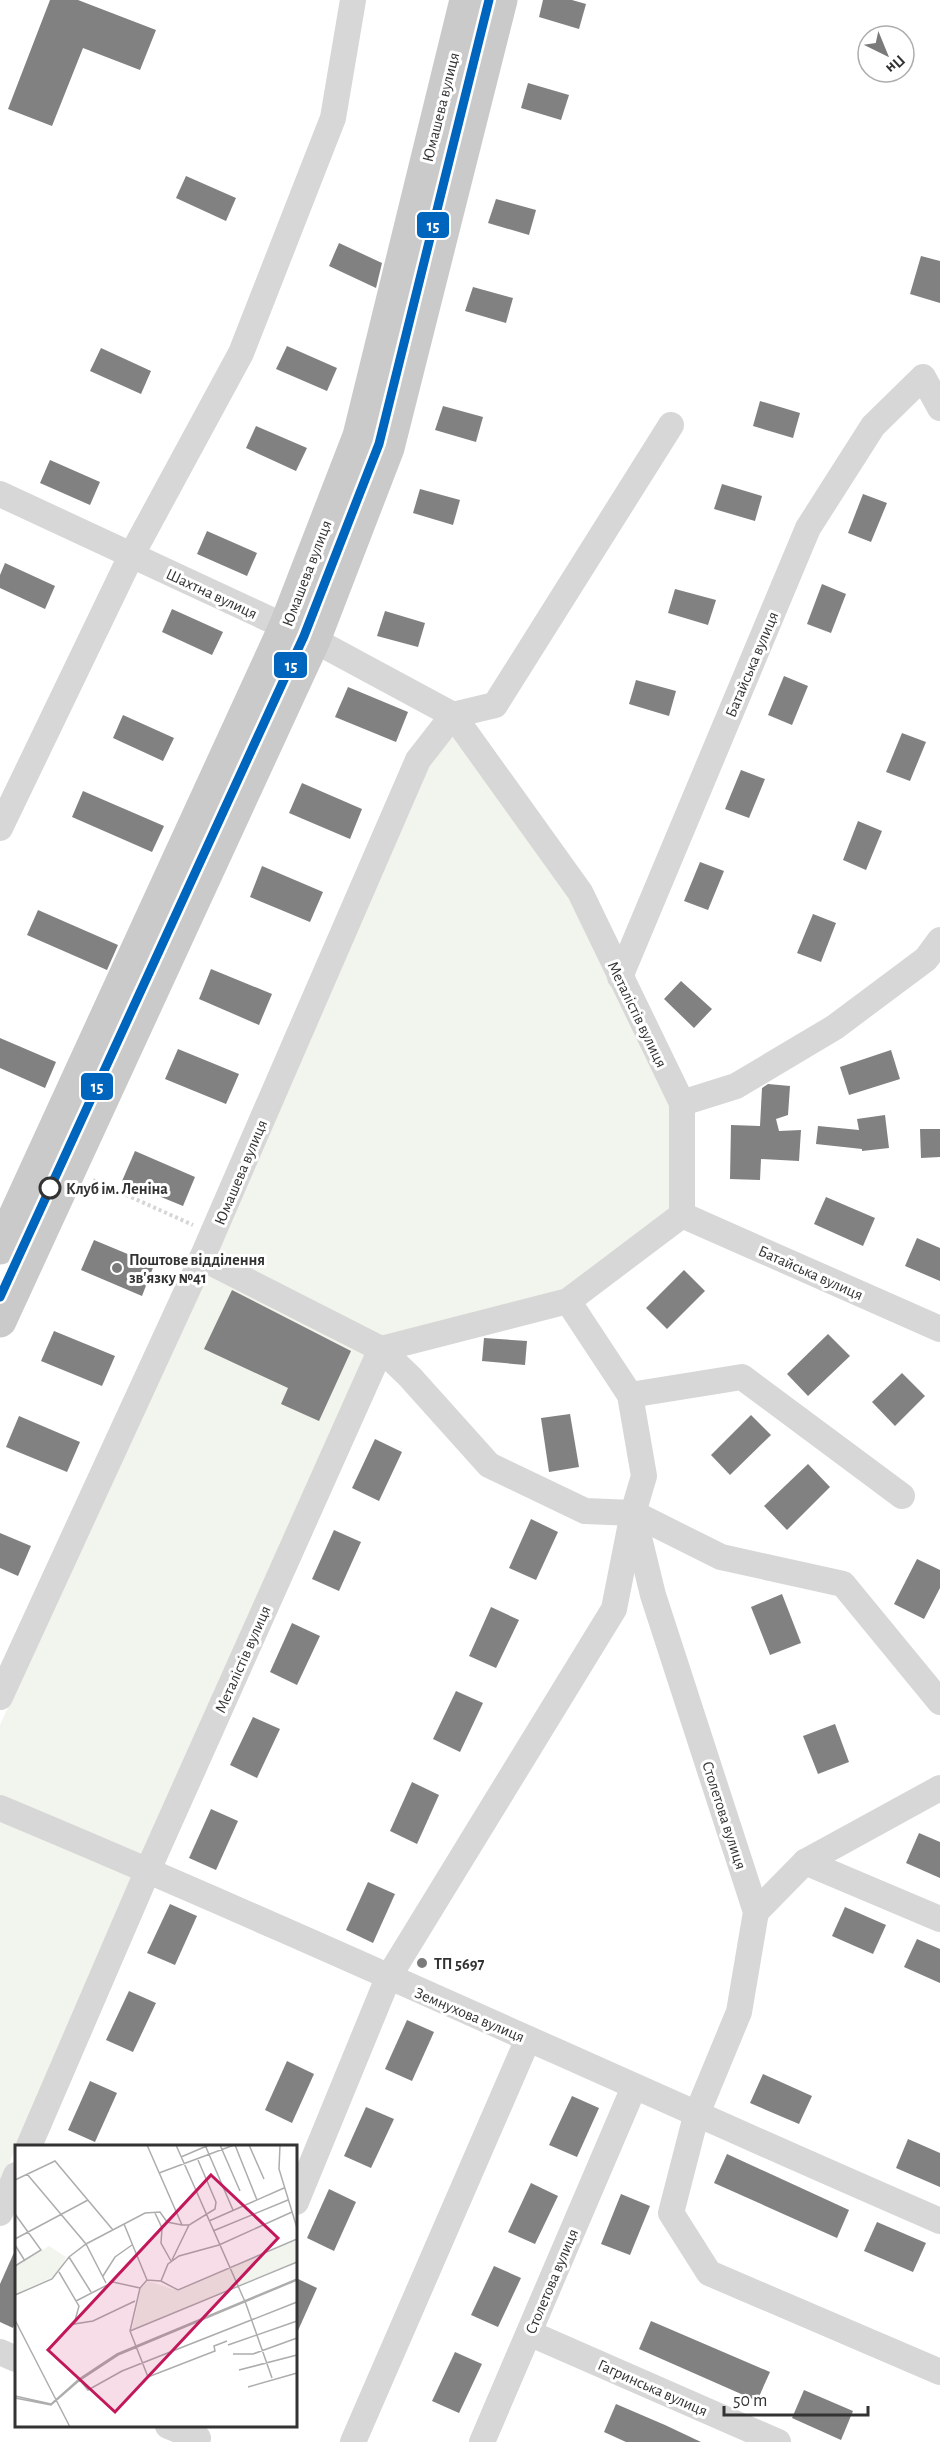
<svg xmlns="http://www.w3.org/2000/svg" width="940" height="2442" font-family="'Alegreya Sans',sans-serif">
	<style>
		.green { fill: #f1f5ed }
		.building { fill: #818181 }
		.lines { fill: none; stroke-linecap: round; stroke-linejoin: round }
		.path { stroke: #d6d6d6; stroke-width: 4; stroke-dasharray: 3 3; stroke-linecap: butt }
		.minor { stroke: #d7d7d7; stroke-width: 26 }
		.major { stroke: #cacaca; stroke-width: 33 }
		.tram-1-casing { stroke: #fff; stroke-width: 14 }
		.tram-1 { stroke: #0065bd; stroke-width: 9 }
		.stop-dot { fill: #fff; stroke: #333; stroke-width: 3 }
		.poi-dot { fill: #7a7a7a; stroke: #fff; stroke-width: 2 }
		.labels { text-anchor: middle; stroke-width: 6; stroke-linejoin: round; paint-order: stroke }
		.street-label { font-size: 16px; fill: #333; stroke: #fff }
		.stop-label { font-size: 16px; font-weight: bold; fill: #333; stroke: #fff; text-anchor: start }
		.poi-label { font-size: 16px; font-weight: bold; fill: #333; stroke: #fff; text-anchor: start }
		.inset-road { fill: none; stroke: #adadad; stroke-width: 1.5 }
		.view { fill: #c2185b; fill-opacity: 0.15; stroke: #c2185b; stroke-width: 3 }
		.inset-edge { fill: none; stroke: #333; stroke-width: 3 }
		.line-badge { stroke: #fff; stroke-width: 2 }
		.badge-label { font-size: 16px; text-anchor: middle; font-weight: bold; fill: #fff }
	</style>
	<rect width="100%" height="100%" fill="#fff"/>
	<!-- green -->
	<polygon class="green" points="453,731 569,898 670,1106 672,1210 562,1291 372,1343 16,2146 0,2188 0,1725 212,1262 425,767"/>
	<!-- building -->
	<g class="building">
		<polygon points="50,0 78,0 156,30 140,70 83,48 52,126 8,109"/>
		<polygon points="543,0 572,0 586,4 579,29 539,17"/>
		<polygon points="528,83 569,95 561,120 521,108"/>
		<polygon points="186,176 236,198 226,221 176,198"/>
		<polygon points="496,199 536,210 529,235 488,223"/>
		<polygon points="339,243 382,263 376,288 329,266"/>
		<polygon points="921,256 940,261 940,303 910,294"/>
		<polygon points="473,287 513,298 506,323 465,311"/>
		<polygon points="287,346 337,368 327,391 276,369"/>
		<polygon points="101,348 151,371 141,394 90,371"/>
		<polygon points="760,401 800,413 793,438 753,426"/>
		<polygon points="443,406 483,417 476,442 435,430"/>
		<polygon points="256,426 307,448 296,471 246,448"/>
		<polygon points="50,460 100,482 90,505 40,483"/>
		<polygon points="722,484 762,496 755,521 714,509"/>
		<polygon points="420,489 460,500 453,525 413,513"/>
		<polygon points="863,494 887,503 871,542 848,533"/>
		<polygon points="207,531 257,553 247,576 197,554"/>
		<polygon points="5,563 55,586 45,609 0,588 0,575"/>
		<polygon points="822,584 846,594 831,633 807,624"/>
		<polygon points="675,589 716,600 708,625 668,613"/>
		<polygon points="172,609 223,632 212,655 162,632"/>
		<polygon points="385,611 425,623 418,647 377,636"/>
		<polygon points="784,676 808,686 792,725 768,715"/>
		<polygon points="636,680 676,691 669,716 629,704"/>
		<polygon points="348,687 408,712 396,742 335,717"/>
		<polygon points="123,715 174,738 163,761 113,738"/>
		<polygon points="902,733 926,742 910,781 886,772"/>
		<polygon points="741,770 765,779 749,818 725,809"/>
		<polygon points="302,783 362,809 350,839 289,813"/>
		<polygon points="83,791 164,826 152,852 72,817"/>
		<polygon points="858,821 882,831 866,870 843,860"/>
		<polygon points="700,862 724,871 708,910 684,901"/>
		<polygon points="262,866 323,892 310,922 250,897"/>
		<polygon points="38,910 118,945 107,970 27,935"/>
		<polygon points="813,914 836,923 821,962 797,953"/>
		<polygon points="211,969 272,994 259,1025 199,999"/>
		<polygon points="681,981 712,1009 694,1028 664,999"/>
		<polygon points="0,1038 56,1062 45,1088 0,1068"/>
		<polygon points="178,1049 239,1074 226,1104 165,1079"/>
		<polygon points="891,1050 900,1079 849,1095 840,1067"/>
		<polygon points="768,1084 790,1086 788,1115 776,1119 779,1131 801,1130 799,1161 761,1159 760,1180 730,1179 731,1125 760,1126 762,1088"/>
		<polygon points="885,1115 889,1148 862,1151 862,1149 816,1144 818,1126 859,1130 857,1119"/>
		<polygon points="920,1129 940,1129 940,1157 921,1158"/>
		<polygon points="135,1151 195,1177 183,1206 122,1181"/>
		<polygon points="826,1197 875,1218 863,1246 814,1224"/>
		<polygon points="917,1238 940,1248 940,1281 905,1266"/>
		<polygon points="94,1240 154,1265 142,1296 81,1270"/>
		<polygon points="684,1270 705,1291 667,1329 646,1308"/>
		<polygon points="232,1290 351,1351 319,1421 281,1404 288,1388 204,1349"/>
		<polygon points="54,1331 115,1356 102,1386 41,1361"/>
		<polygon points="828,1334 850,1356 808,1396 787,1374"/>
		<polygon points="484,1338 527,1341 525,1365 482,1361"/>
		<polygon points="902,1373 925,1396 895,1426 872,1402"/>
		<polygon points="570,1414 579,1467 549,1472 541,1418"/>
		<polygon points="751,1415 771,1435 730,1475 711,1455"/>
		<polygon points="19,1416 80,1442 67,1472 6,1447"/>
		<polygon points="375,1439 402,1452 379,1501 352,1488"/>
		<polygon points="808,1464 830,1487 787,1530 764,1506"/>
		<polygon points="531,1519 558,1532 536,1580 509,1568"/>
		<polygon points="334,1530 361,1542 339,1591 312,1579"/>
		<polygon points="0,1533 31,1546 18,1576 0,1568"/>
		<polygon points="917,1559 940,1570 940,1588 924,1619 894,1604"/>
		<polygon points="782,1594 801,1643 770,1655 751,1607"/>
		<polygon points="491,1607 519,1620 496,1668 469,1656"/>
		<polygon points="292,1623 320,1636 297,1685 270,1672"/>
		<polygon points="456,1691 483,1703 460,1752 433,1739"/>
		<polygon points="253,1717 280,1729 257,1778 230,1765"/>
		<polygon points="835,1724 849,1762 818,1774 803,1736"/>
		<polygon points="412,1782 439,1795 417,1844 390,1831"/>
		<polygon points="211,1809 238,1821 216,1870 189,1858"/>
		<polygon points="919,1833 940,1842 940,1878 906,1863"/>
		<polygon points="368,1882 395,1894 373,1943 346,1930"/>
		<polygon points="170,1904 197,1916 175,1965 147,1953"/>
		<polygon points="845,1907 886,1925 873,1954 832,1936"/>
		<polygon points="917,1939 940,1949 940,1983 904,1967"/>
		<polygon points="129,1991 156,2003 133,2052 106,2040"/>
		<polygon points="407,2020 434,2032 412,2081 385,2069"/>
		<polygon points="287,2061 314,2074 292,2123 265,2110"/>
		<polygon points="763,2074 812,2096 799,2124 750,2103"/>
		<polygon points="90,2081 117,2093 95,2142 68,2130"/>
		<polygon points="572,2096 599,2108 577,2157 549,2145"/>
		<polygon points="366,2107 394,2119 371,2168 344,2156"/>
		<polygon points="908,2139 940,2153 940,2187 896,2168"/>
		<polygon points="727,2154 849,2210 837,2238 714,2183"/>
		<polygon points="531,2183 558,2196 535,2244 508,2232"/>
		<polygon points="329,2189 356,2202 334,2251 307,2238"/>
		<polygon points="621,2194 650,2206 630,2255 601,2244"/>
		<polygon points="877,2222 926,2243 913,2272 864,2251"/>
		<polygon points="16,2248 16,2320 13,2328 0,2322 0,2284"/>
		<polygon points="494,2266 521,2278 498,2327 471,2315"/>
		<polygon points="296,2278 317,2288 296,2335"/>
		<polygon points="651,2321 770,2372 757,2401 639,2349"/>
		<polygon points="455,2352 482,2364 459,2413 432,2401"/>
		<polygon points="804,2390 853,2411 841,2440 792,2418"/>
		<polygon points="616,2404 665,2425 701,2442 626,2442 604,2432"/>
	</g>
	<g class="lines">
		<!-- path -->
		<polyline class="path" points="93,1180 193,1225"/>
		<!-- minor -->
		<g class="minor">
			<polyline points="0,494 314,640 453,715 580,892 682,1103 682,1215 568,1301 381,1349 148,1870 29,2146"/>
			<polyline points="453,715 495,705 671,425"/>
			<polyline points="0,828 131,556 241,353 333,118 353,0"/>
			<polyline points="620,977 808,528 873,426 923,377 940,408"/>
			<polyline points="682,1103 736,1086 835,1027 926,959 940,940"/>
			<polyline points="682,1215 940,1329"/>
			<polyline points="202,1258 381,1349 410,1377 489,1465 585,1511 633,1513 721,1557 843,1584 940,1702"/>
			<polyline points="630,1395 742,1377 902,1496"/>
			<polyline points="633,1513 653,1595 756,1912 739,2012 696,2116 671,2213 709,2273 940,2372"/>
			<polyline points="0,1697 202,1258 418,760 453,715"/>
			<path d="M0 1808C316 1940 626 2085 940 2221"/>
			<polyline points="805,1862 940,1788"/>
			<polyline points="756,1912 805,1862 940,1919"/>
			<polyline points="296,2202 388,1978 614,1609 633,1513 644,1476 630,1395 568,1301"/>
			<polyline points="0,2213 16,2175"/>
			<polyline points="529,2333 778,2442"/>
			<polyline points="0,2352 16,2359"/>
			<polyline points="168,2426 198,2438"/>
			<polyline points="353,2442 528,2039"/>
			<polyline points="482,2442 634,2087"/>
		</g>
		<!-- major -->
		<g class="major">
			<polyline points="0,1248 285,627 359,436 466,0"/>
			<polyline points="0,1321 314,640 388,448 501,0"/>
		</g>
		<defs>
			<polyline id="tram-1" points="0,1297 304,636 379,444 489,0"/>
		</defs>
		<!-- tram-1 casing -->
		<use href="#tram-1" class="tram-1-casing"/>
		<!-- tram-1 -->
		<use href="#tram-1" class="tram-1"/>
	</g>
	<!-- markers -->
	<circle class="stop-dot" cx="50" cy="1188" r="10"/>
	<g class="poi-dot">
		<circle cx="117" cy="1268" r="6"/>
		<circle cx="422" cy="1963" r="6"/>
	</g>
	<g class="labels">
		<!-- street labels -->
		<g class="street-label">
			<text transform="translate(440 107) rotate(-76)" y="6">Юмашева вулиця</text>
			<text transform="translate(306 573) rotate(-69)" y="6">Юмашева вулиця</text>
			<text transform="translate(212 593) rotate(25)" y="6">Шахтна вулиця</text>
			<text transform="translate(751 664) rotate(-67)" y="6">Батайська вулиця</text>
			<text transform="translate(638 1014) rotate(64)" y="6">Металістів вулиця</text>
			<text transform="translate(240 1172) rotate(-67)" y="6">Юмашева вулиця</text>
			<text transform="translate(811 1272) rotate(24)" y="6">Батайська вулиця</text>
			<text transform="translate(242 1659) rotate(-66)" y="6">Металістів вулиця</text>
			<text transform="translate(725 1815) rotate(72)" y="6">Столетова вулиця</text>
			<text transform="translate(470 2014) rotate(23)" y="6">Земнухова вулиця</text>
			<text transform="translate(551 2281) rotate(-67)" y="6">Столетова вулиця</text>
			<text transform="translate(653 2387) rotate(24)" y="6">Гагринська вулиця</text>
		</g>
		<!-- stop labels -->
		<g class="stop-label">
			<text x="66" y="1194">Клуб ім. Леніна</text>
		</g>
		<!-- poi labels -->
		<g class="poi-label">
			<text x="129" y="1265">Поштове відділення<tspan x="129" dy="18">зв'язку №41</tspan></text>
			<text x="434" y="1969">ТП 5697</text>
		</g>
	</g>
	<!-- overview -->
	<g transform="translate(15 2145)">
		<rect width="282" height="282" fill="#fff"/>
		<path d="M282 95V116L117 185 126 143 133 136 163 146ZM34 101 51 112 47 121 38 132 0 149V122Z" fill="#f1f5ed"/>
		<path class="inset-road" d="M132 0 167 80H174M161 0 231 159 257 233M190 0 218 65M205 0 225 46M220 0 242 55M234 0 249 34M265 0 264 24 282 83M166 12 194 0M144 28 219 0M12 29 71 99 91 138M0 35 40 16 98 85M140 68 147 83 146 98 156 116M0 69 26 105 0 121M194 76 269 43M109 79 132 135M198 86 273 55M0 94 73 55M0 100 10 116M54 112 76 147M157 115 174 80 200 64 201 57 183 15M44 127 64 161 59 179 78 176 120 156M88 131 100 112 117 100M146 136 153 119 164 111 204 100 277 67M0 150 37 134 54 112 71 99 130 68 145 67 152 77 167 80M61 156 98 137 125 143M0 175 55 282M115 186 282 117M212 196 199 201 200 206 133 232 115 186 125 143 132 135 146 136 163 145 282 94M213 200 282 176M218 209H238L282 193M224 225 282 210M64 234 73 245 107 226 282 157M233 242 282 228M0 251 36 259 64 234 102 209 282 134M0 253 36 260 65 235 103 210 282 135"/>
		<path class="view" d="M196 30 263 93 100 267 33 205Z"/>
		<rect width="282" height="282" class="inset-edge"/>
	</g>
	<g class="line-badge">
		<rect x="416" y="211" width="34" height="28" rx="6" fill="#0065bd"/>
		<rect x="273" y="651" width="35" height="28" rx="6" fill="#0065bd"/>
		<rect x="80" y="1072" width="34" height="29" rx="6" fill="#0065bd"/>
	</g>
	<g class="badge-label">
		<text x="433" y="231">15</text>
		<text x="291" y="671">15</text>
		<text x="97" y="1092">15</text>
	</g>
	<!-- north arrow -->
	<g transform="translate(886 54) rotate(137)"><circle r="28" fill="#ffffff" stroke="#adadad" stroke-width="1.5"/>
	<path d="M0-4.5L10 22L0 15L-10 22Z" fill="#7a7a7a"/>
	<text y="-9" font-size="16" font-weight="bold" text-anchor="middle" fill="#333333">Пн</text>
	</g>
	<!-- scale -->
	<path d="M724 2406v9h144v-9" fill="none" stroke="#333333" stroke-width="3"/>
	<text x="733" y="2406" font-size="18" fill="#333333" stroke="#ffffff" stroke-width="4.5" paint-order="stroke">50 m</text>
</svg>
